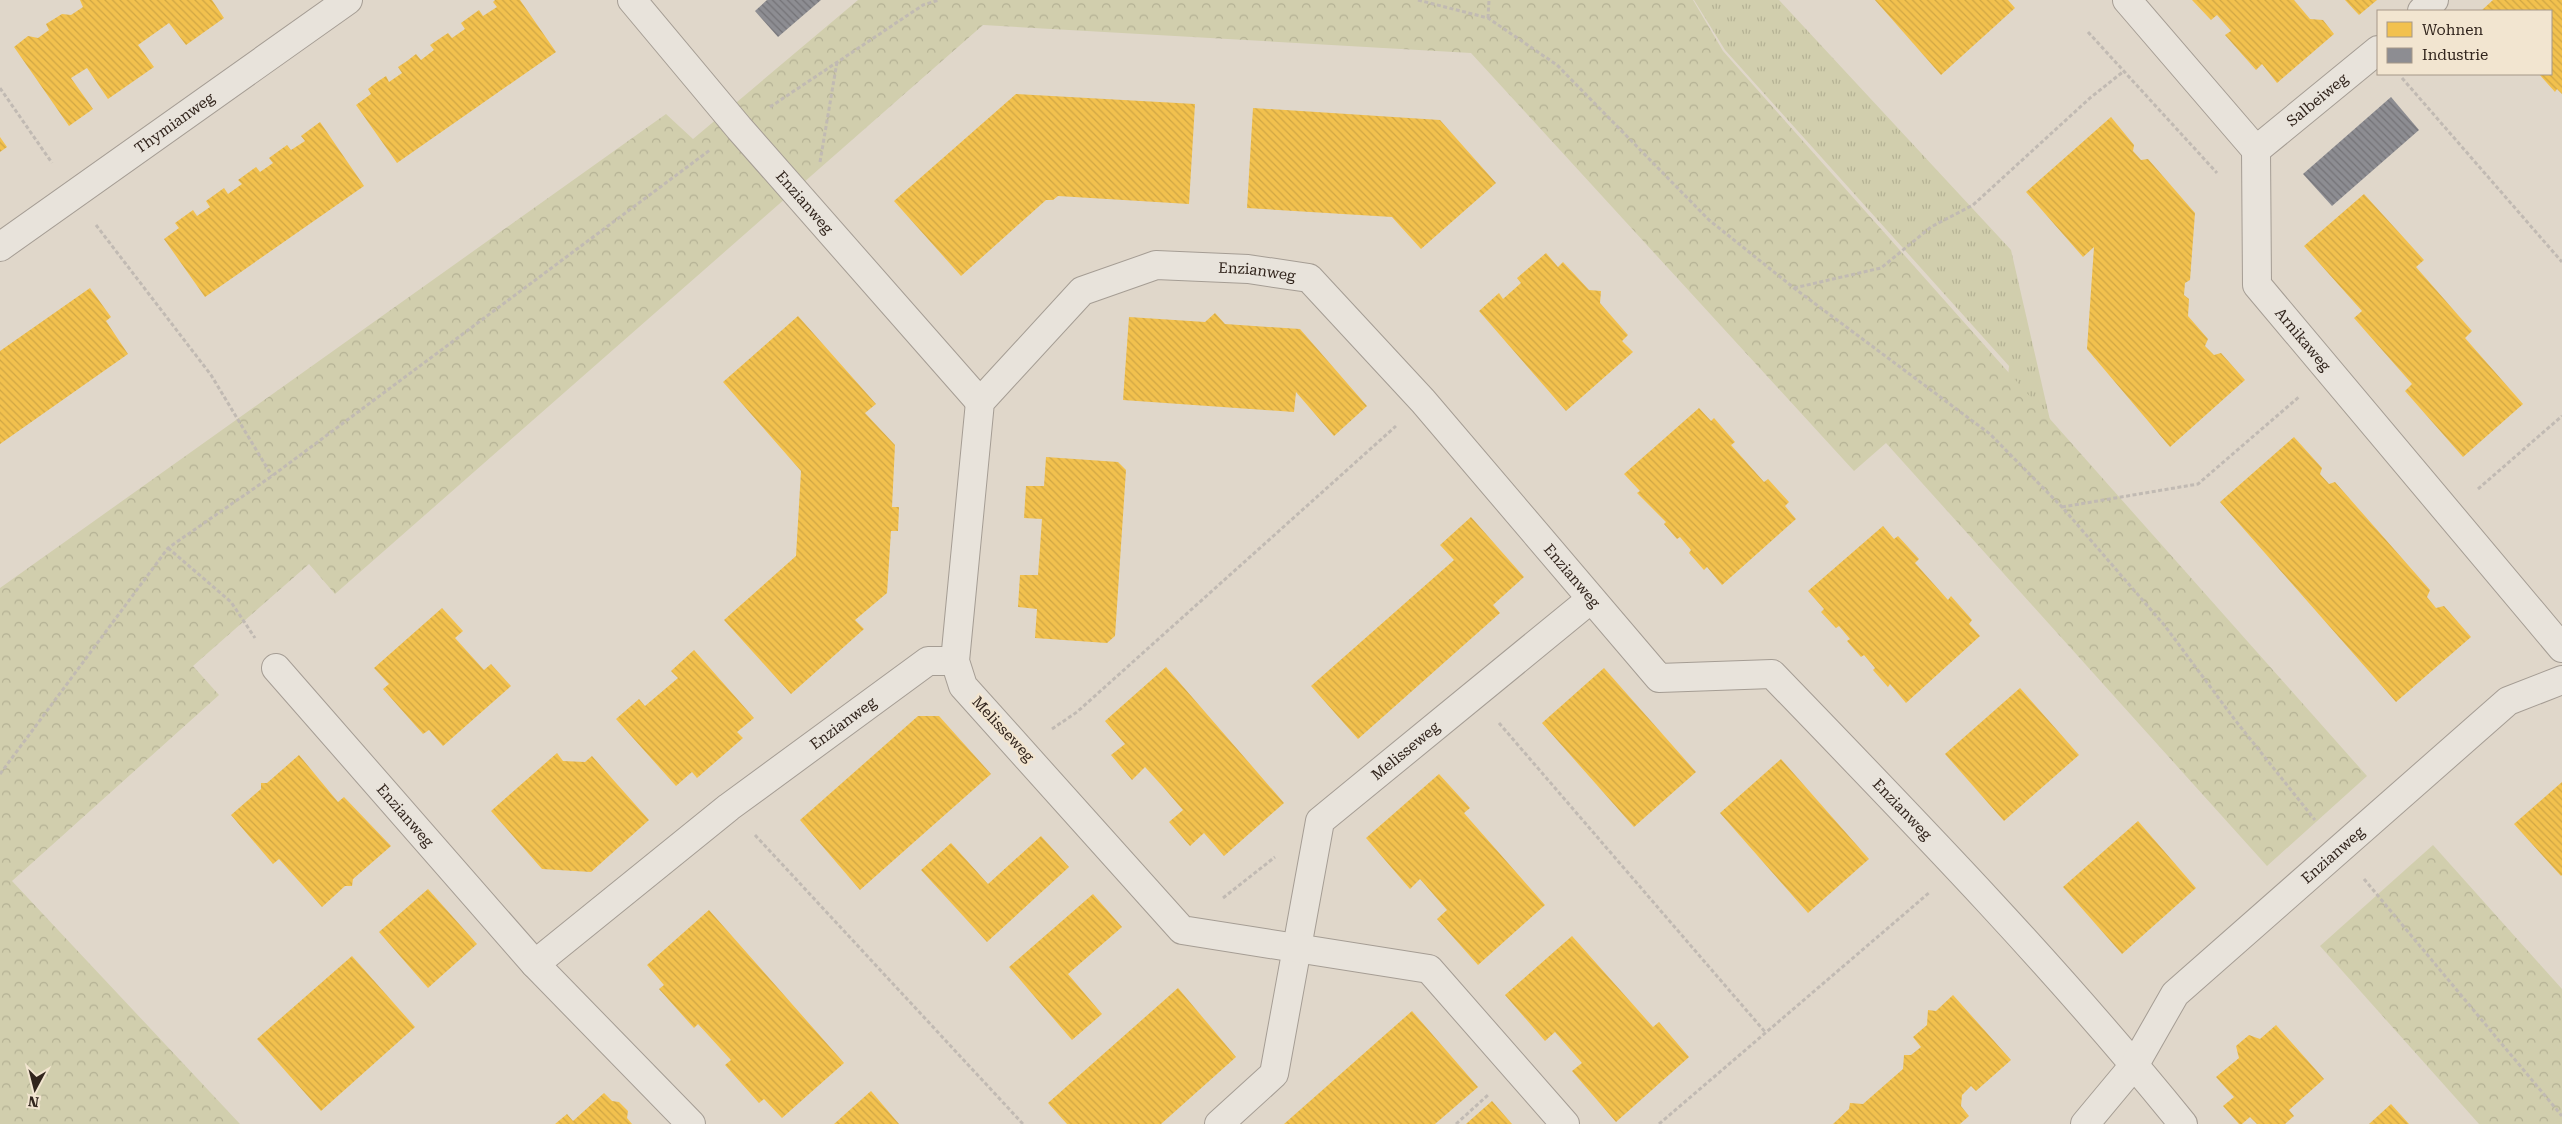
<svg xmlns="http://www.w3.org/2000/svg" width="2562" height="1124" font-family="'Roboto Serif',serif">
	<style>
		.grass { fill: url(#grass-tufts) }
		.park { fill: url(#park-crowns) }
		.homes { fill: url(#homes-back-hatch) }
		.industry { fill: url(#industry-back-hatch) }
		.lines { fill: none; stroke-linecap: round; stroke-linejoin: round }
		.minor-casing { stroke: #a59d94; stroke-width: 30 }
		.path { stroke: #c1bab3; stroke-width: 3; stroke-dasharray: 4 2.5; stroke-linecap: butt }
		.minor { stroke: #e8e3db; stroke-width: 28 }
		.labels { text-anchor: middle; stroke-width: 5; stroke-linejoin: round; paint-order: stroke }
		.street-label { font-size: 15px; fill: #32251d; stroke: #f2e5d0 }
	</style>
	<defs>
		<pattern id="grass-tufts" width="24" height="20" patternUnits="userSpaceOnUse" patternTransform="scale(1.25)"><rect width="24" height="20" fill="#d1cead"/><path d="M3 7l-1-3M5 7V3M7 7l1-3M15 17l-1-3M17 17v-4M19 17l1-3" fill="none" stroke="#b4b194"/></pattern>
		<pattern id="park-crowns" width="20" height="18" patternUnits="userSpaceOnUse" patternTransform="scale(1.25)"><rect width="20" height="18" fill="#d1cead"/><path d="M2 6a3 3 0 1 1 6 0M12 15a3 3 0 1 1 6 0" fill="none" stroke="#b4b194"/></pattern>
		<pattern id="homes-back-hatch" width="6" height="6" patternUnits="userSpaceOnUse" patternTransform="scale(1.25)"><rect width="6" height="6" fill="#f2c14e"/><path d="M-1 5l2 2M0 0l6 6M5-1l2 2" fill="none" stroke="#d0a644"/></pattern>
		<pattern id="industry-back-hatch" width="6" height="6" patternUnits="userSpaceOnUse" patternTransform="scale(1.25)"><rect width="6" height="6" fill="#8d8d92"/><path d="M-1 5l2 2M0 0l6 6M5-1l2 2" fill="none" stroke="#747377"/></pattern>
	</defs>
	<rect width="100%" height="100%" fill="#e0d7ca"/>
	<!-- grass -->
	<polygon class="grass" points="1694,0 1779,0 2011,250 2050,420 2005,407 2009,366 1725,50"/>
	<!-- park -->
	<g class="park">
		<polygon points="858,0 1693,0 1723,51 2367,776 2267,866 1886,443 1854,471 1471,53 983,25 335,594 309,564 193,666 219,695 12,881 240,1124 0,1124 0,588 666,114 693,139"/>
		<polygon points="2433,845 2562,989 2562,1124 2479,1124 2320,946"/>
	</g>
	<!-- homes -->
	<g class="homes">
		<polygon points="80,0 212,0 224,18 186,45 169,23 138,45 154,67 108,99 87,68 71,78 93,109 69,126 14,47 28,36 38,38 49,30 46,24 62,14 71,15 83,7"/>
		<polygon points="495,0 520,0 556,52 397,163 356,105 371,94 368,89 377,82 386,76 389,82 402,73 398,67 407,61 416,54 421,60 434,50 430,45 448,33 452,38 465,29 461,23 479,10 483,16 497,7 493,2"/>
		<polygon points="1875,0 2008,0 2015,8 1941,75"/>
		<polygon points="2192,0 2294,0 2310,19 2323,20 2334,34 2277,83 2262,64 2256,70 2225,35 2231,31 2217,15 2211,20"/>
		<polygon points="2345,0 2377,0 2359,15"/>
		<polygon points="2493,0 2562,0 2562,94 2557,89 2555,92 2539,74 2551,74 2551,11 2483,11 2482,10"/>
		<polygon points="1016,94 1195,104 1189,204 1058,196 1053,200 1046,200 961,276 894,201"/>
		<polygon points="1253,108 1440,120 1496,183 1421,249 1392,217 1247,208"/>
		<polygon points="2111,117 2134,145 2133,151 2141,160 2148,159 2195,213 2190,280 2185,283 2184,295 2189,299 2188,316 2208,339 2205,346 2214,355 2221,353 2245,380 2170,447 2087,349 2094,247 2083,257 2026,192"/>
		<polygon points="320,122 364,186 205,297 164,239 179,228 175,223 193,210 197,216 210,207 206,201 224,188 228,194 242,184 238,180 256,167 260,172 273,163 269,158 287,145 291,150 305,141 301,136"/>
		<polygon points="0,137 7,147 0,152"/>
		<polygon points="2364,194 2424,260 2416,267 2472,331 2465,338 2523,404 2463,457 2405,391 2412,384 2354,318 2362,311 2304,246"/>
		<polygon points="1546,253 1558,267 1563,262 1589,290 1601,291 1600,303 1628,335 1622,341 1633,352 1566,411 1479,311 1499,293 1503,299 1521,283 1517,278"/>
		<polygon points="90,288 111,317 106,321 128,354 0,444 0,351"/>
		<polygon points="1215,313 1225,324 1300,329 1367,406 1334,436 1296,392 1294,412 1123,400 1129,317 1205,322"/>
		<polygon points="798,316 876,404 865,413 895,445 892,507 899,507 898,531 891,531 887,593 855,620 864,629 791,694 724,620 796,556 801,471 723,382"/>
		<polygon points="1699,408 1711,421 1714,418 1735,442 1731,445 1764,482 1768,479 1789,502 1785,506 1796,519 1722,585 1707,567 1704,570 1689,553 1691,550 1680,537 1677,539 1664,524 1666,522 1637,493 1640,491 1624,474"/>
		<polygon points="2294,437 2322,468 2320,474 2329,484 2335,482 2430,590 2427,597 2436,608 2444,606 2471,637 2396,702 2220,502"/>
		<polygon points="1046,457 1118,462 1126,470 1115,636 1107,643 1035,638 1037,609 1018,607 1020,575 1038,575 1040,548 1042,519 1024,518 1026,486 1044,486"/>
		<polygon points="1471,517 1524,577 1493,605 1500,613 1358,739 1311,686 1454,560 1440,545"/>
		<polygon points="1883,526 1894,539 1898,536 1919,559 1915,563 1948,600 1951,596 1972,620 1969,624 1980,636 1906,703 1890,684 1888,687 1873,670 1875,668 1864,655 1861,657 1847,641 1850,639 1839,626 1836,628 1821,612 1824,609 1808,591"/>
		<polygon points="442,608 463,631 455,638 484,670 491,664 511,686 443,746 429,730 423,734 383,689 389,684 374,668"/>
		<polygon points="694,650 754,718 737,732 743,738 697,778 692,772 676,786 616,719 639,699 645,706 678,678 671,671"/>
		<polygon points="1166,667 1284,803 1224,856 1204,833 1190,846 1169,822 1183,810 1164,788 1145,767 1132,780 1111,755 1125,744 1105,721"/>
		<polygon points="1604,668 1696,772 1634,827 1542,723"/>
		<polygon points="2020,688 2079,755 2004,821 1945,754"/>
		<polygon points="918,716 939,716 991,774 860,890 800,820"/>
		<polygon points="557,753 563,761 585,762 592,756 649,820 591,872 542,869 491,811"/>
		<polygon points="299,755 338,802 344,797 391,846 353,879 352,886 345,886 322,907 279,859 273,864 231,815 261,789 261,783 267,783"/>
		<polygon points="1781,759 1869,859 1808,913 1720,813"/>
		<polygon points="1439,774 1470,808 1464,813 1545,905 1478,965 1437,919 1447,910 1420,879 1410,889 1366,838"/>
		<polygon points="2562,782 2562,875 2561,876 2514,824"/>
		<polygon points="2138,821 2196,888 2122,954 2063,887"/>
		<polygon points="1041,836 1069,867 987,942 921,870 951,843 988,884"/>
		<polygon points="428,889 477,944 428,988 379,932"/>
		<polygon points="1093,894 1122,927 1068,974 1102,1014 1072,1040 1009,967"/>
		<polygon points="709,910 844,1063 782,1118 764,1099 759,1103 725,1065 731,1060 698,1024 694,1028 659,989 664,985 647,965"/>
		<polygon points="1572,936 1653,1027 1659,1022 1689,1057 1616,1122 1572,1071 1582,1063 1555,1032 1545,1041 1505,995"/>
		<polygon points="352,956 415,1027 321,1111 257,1039"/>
		<polygon points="1178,988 1236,1057 1161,1124 1067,1124 1048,1103"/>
		<polygon points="1953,995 2011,1060 1976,1091 1971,1086 1962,1095 1961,1106 1969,1116 1960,1124 1833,1124 1849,1109 1850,1103 1863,1104 1903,1069 1904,1055 1911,1055 1921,1047 1913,1037 1927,1025 1928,1010 1936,1011"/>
		<polygon points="1412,1011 1478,1087 1435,1124 1284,1124"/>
		<polygon points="2276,1025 2324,1079 2289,1110 2294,1116 2285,1124 2257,1124 2250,1117 2242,1124 2239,1124 2223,1106 2234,1097 2216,1077 2239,1058 2236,1046 2249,1035 2260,1039"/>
		<polygon points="871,1091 899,1124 834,1124"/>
		<polygon points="604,1093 612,1101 619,1102 628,1111 627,1118 632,1124 555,1124 567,1114 573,1121"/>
		<polygon points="1492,1101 1512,1124 1466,1124"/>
		<polygon points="2391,1104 2409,1124 2369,1124"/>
	</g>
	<!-- industry -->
	<g class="industry">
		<polygon points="767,0 821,0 778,37 755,11"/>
		<polygon points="2391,97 2419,130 2332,206 2303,174"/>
	</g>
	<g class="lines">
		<defs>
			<g id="minor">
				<path id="s1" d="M632 0 739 128 980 402"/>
				<path id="s2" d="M2127 0 2256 150 2257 285 2562 648"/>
				<polyline points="2422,11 2434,0"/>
				<path id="s3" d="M2256 150 2378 50"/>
				<path id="s4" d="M0 247 348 0"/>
				<path id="s5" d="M276 668 535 964 691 1124"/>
				<path id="s6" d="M535 964 729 807 928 661H955"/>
				<path id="s7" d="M1219 1124 1274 1074 1320 821 1591 599"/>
				<path id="s8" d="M1565 1124 1429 969 1182 930 963 686 955 661 980 402 1082 291 1156 265 1248 269 1309 278 1423 401 1659 678 1772 674C1913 820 2055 966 2183 1124"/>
				<path id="s9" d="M2085 1124 2135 1064 2175 994 2508 701 2562 680"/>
			</g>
		</defs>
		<!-- minor casing -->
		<use href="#minor" class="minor-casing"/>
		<!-- path -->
		<g class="path">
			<polyline points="1418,0 1488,18 1557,65 1709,220 1794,288 1990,434 2062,507 2165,626 2235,720 2315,820"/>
			<polyline points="1488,18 1489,0"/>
			<polyline points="2088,32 2217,173"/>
			<polyline points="2402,78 2562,262"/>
			<polyline points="0,88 52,163"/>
			<polyline points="770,107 923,5 939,0"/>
			<polyline points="820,162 837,62"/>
			<polyline points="96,225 211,375 272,476"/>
			<polyline points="1794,288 1881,268 1931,227 1973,205 2090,98 2124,71"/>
			<polyline points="2478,489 2562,416"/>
			<polyline points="2062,507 2198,484 2300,396"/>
			<polyline points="168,548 231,602 255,638"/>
			<polyline points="1499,723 1766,1033"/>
			<polyline points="1052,729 1077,712 1396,426"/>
			<polyline points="0,774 168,548 272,476 710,150"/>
			<polyline points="755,835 1023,1124"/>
			<polyline points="2364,879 2562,1116"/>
			<polyline points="1223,898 1275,857"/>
			<polyline points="1456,1124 1488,1095"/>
			<polyline points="1659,1124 1930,892"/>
		</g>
		<!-- minor -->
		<use href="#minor" class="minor"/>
	</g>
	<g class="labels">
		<!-- street labels -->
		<g class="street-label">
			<text dy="5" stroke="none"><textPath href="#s3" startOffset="79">Salbeiweg</textPath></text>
			<text dy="5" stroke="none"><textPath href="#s4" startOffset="214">Thymianweg</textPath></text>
			<text dy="5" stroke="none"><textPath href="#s1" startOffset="266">Enzianweg</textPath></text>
			<text dy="5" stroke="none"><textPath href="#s8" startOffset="1401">Enzianweg</textPath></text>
			<text dy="5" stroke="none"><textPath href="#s2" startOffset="404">Arnikaweg</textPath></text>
			<text dy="5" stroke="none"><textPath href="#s8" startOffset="1851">Enzianweg</textPath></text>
			<text dy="5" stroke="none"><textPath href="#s6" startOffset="391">Enzianweg</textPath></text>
			<text transform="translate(1003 729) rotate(47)" y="5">Melisseweg</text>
			<text dy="5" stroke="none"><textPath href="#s7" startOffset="442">Melisseweg</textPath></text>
			<text dy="5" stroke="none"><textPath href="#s8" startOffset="2286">Enzianweg</textPath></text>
			<text dy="5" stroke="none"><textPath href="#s5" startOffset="196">Enzianweg</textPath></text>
			<text dy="5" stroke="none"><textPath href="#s9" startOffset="369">Enzianweg</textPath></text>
		</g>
	</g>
	<!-- legend -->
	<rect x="2377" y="10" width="175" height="65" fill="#f2e5d0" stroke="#a59888"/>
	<rect x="2387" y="22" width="25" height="15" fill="#f2c14e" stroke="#a59888"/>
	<text x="2422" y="35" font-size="15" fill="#32251d">Wohnen</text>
	<rect x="2387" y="48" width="25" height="15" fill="#8d8d92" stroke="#a59888"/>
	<text x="2422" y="60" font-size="15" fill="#32251d">Industrie</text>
	<!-- north arrow -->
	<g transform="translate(35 1089) rotate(187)" stroke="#f2e5d0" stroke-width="4" paint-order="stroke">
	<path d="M0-4L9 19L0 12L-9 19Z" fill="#32251d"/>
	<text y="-8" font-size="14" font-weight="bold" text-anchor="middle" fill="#32251d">N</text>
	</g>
</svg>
